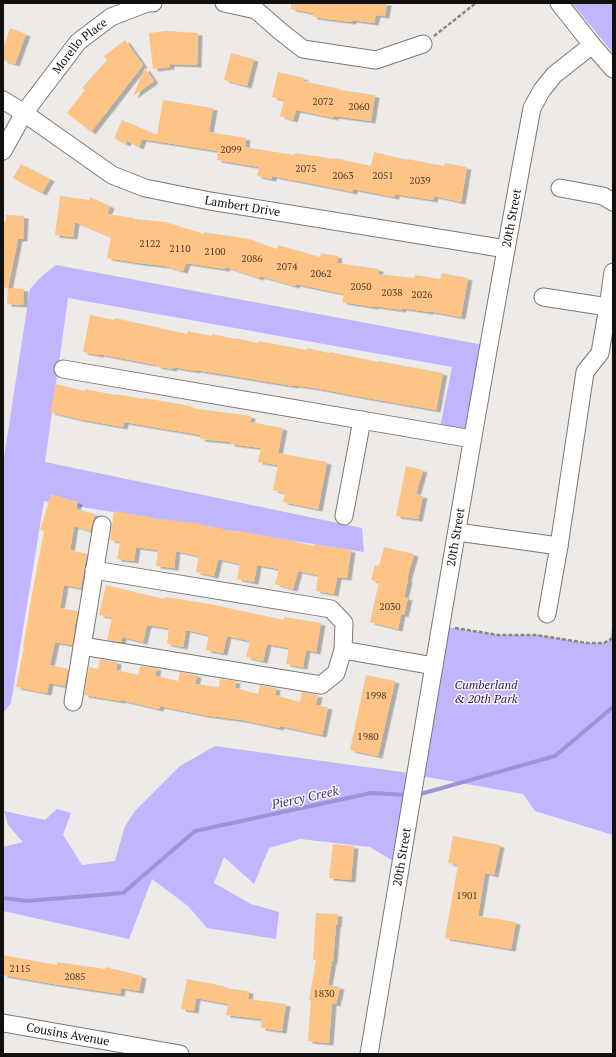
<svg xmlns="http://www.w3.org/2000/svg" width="616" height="1057" font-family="'PT Serif',serif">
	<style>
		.green { fill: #c0b5fe }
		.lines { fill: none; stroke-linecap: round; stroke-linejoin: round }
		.stream { stroke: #9e92d9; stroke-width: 4 }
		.building { fill: #fec486; filter: url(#shadow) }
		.minor-casing { stroke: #7b7875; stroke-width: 19 }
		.path { stroke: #8a8886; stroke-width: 2.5; stroke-dasharray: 4 2; stroke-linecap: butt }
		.minor { stroke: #fff; stroke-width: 17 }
		.labels { text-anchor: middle; stroke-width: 3; stroke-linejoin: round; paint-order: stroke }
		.number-label { font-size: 10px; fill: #4c3d2d }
		.street-label { font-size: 12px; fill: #11100f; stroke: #faf7f4 }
		.park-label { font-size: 12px; font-style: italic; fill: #301366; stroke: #faf7f4 }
		.water-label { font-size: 13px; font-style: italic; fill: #483286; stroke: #faf7f4 }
	</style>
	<defs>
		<filter id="shadow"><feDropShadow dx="4.5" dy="2.5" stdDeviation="0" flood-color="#0004"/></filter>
	</defs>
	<rect width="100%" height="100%" fill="#edeae7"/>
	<!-- green -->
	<g class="green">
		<polygon points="572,3 613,3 613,53"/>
		<polygon points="56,265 489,346 473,434 440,428 452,367 68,298 45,462 362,528 364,552 44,501 11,703 3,713 3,464 30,289 42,276"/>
		<polygon points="613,623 613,835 535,811 523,794 416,775 401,866 370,847 300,839 269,848 254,884 224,857 214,883 251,904 279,912 276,939 207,928 188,906 152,879 129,939 3,911 3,847 23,842 8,825 4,811 45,820 57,809 71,813 63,835 82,865 115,861 125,826 135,811 180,766 215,746 416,774 441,626 498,635 536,635 587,643 604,643 610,640"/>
	</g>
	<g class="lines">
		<!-- stream -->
		<g class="stream">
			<polyline points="417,795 555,756 613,707"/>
			<polyline points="3,898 27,901 123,893 195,831 371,793 408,795"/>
		</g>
	</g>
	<!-- building -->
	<g class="building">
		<polygon points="291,3 387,3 385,16 376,15 374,23 352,20 352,22 313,17 313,13 291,9"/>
		<polygon points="10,28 26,34 15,64 3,60 3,49"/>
		<polygon points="167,31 198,33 197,65 170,64 170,67 153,69 149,33"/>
		<polygon points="125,40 143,65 91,132 67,113 85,90 82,88 107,60 104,56"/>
		<polygon points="231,53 254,59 247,86 224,80"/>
		<polygon points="145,68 154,81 133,96"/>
		<polygon points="278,72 304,78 303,81 340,89 340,90 375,95 371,121 334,116 334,118 296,110 293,120 280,116 284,100 272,97"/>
		<polygon points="163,100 213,108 209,132 246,138 245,147 294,155 295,153 335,159 335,158 371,166 374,152 407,160 407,159 444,166 445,163 467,167 461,202 434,196 433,200 395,194 395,197 353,189 353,192 329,187 272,176 272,179 257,176 259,167 217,160 218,151 142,139 139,147 127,141 126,144 114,138 122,120 157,135"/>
		<polygon points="21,164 50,179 42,193 13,178"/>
		<polygon points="60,196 89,200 90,197 110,206 107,214 134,218 134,219 166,222 204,234 204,232 249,239 277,249 278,245 320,257 321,253 338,256 337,263 379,269 378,274 414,278 415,275 440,279 442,273 468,278 461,317 429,311 429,312 402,308 402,310 374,306 374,307 342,302 344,294 296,284 295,286 260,276 259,278 226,267 225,269 186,263 183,271 166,266 139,263 107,258 111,237 75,222 73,237 55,235"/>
		<polygon points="6,215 24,216 23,239 18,239 8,288 3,287 3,221 6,221"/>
		<polygon points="8,288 24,289 23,305 7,304"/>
		<polygon points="90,315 114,320 115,318 187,334 188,331 212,336 212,334 235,339 235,338 258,343 259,341 307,350 307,348 329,353 330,352 378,362 378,361 443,373 436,410 362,397 315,388 294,385 294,386 196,370 196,371 173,367 172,369 156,366 157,365 99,354 99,355 83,352"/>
		<polygon points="56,384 85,391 85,389 115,395 115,394 144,399 144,398 191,406 191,408 251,416 250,422 283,428 278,453 327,462 318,509 283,502 285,493 273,490 278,465 258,462 261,448 230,444 231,442 200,439 201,435 124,422 123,427 79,419 50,412"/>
		<polygon points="406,466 423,470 416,494 423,496 418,519 396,516"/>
		<polygon points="51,494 78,502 76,509 95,514 90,531 74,526 70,550 87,554 85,564 81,588 64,585 60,608 78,611 74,628 75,628 72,645 55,642 50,665 68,669 65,686 49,683 47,693 16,687 24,647 23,647 33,589 44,531 40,530"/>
		<polygon points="114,511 151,517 150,518 196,523 236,532 236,530 276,538 276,537 314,546 314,544 351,550 347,578 337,577 334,594 316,591 318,575 298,571 293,589 275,584 279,569 257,565 254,582 237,579 240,564 218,559 214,576 196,572 199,556 176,551 174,568 156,566 158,550 136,547 134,561 117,559 120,542 110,540"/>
		<polygon points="384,547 414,554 407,579 408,580 404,597 408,598 404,615 401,614 398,629 370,622 379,582 371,580 375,565 379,566"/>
		<polygon points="106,585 164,599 165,597 210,604 284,620 284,617 321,623 316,652 306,650 303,667 286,664 289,648 267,644 263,661 246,657 250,641 227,636 223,653 206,650 209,635 186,630 183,647 167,644 169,628 147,625 143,642 122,637 121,642 107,640 112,618 99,615"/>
		<polygon points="100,659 117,662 116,670 138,675 140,666 157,668 155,676 178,681 180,672 197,675 195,684 219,687 220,679 236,681 235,688 258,694 260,685 276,688 275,695 300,702 302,692 318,695 316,705 328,707 322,735 280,726 279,728 242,720 204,715 160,706 159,709 121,700 121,701 84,695 89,667 98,669"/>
		<polygon points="366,675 395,681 378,756 350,750"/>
		<polygon points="453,836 500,845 494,875 485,873 478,916 516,922 511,949 445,938 458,865 448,863"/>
		<polygon points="333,844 354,846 351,880 329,878"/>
		<polygon points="316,913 338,914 337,925 336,925 333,961 332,961 328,985 340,987 336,1004 332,1003 329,1043 308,1041 311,1000 309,1000 316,960 313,960"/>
		<polygon points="3,955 57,965 57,962 105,969 106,967 142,976 139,991 121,988 120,994 54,984 3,975"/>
		<polygon points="187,979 224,986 223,988 249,991 248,999 286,1004 282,1031 261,1028 262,1019 226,1015 228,1004 196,998 194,1011 181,1009"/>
	</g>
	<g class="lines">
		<defs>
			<g id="minor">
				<polyline points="224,3 256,10 280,31 303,49 376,60 423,44"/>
				<polyline points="559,3 592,45 613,69"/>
				<path id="s1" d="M3 100 24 113 112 175 145 188 210 201 506 249"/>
				<path id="s2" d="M3 151 24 113 78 42 111 17 147 3H153"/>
				<polyline points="560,188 603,196 613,202"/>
				<polyline points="543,297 608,307 600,353 585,372 559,546"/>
				<polyline points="608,307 613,272"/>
				<polyline points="63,369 472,439"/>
				<polyline points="344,516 362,420"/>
				<polyline points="457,532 559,546 547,614"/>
				<polyline points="82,646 321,685 336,673 343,650 344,623 331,609 94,570"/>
				<polyline points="343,650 434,666"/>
				<polyline points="73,702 102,525"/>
				<path id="s3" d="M3 1023 180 1054"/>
				<path id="s4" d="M369 1054C422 739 473 423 532 108L542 90 554 75 592 45"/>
			</g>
		</defs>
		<!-- minor casing -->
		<use href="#minor" class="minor-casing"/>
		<!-- path -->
		<g class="path">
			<polyline points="434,36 476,3"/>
			<polyline points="455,628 498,635 536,635 587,643 604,643 613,638"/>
		</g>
		<!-- minor -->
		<use href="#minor" class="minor"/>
	</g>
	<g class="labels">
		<!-- number labels -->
		<g class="number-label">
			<text x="323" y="105">2072</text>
			<text x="359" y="110">2060</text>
			<text x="231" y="153">2099</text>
			<text x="306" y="172">2075</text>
			<text x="343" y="179">2063</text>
			<text x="383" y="179">2051</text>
			<text x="420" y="184">2039</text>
			<text x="150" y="247">2122</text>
			<text x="180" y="252">2110</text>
			<text x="215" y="255">2100</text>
			<text x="252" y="262">2086</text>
			<text x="287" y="270">2074</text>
			<text x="321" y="277">2062</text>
			<text x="361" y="290">2050</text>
			<text x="392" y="296">2038</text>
			<text x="422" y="298">2026</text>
			<text x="390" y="610">2030</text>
			<text x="376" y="699">1998</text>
			<text x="368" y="740">1980</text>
			<text x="467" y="899">1901</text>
			<text x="20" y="972">2115</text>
			<text x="75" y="980">2085</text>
			<text x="324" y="997">1830</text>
		</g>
		<!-- street labels -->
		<g class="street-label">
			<text dy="4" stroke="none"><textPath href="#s2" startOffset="131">Morello Place</textPath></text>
			<text dy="4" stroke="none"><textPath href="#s1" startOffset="267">Lambert Drive</textPath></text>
			<text dy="4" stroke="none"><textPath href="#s4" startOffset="848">20th Street</textPath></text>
			<text dy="4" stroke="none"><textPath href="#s4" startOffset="524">20th Street</textPath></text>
			<text dy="4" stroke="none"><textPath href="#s4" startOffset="200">20th Street</textPath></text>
			<text dy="4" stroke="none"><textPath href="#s3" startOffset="66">Cousins Avenue</textPath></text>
		</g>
		<!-- park labels -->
		<g class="park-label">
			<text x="486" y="689">Cumberland<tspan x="486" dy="14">&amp; 20th Park</tspan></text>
		</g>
		<!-- water labels -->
		<g class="water-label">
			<text transform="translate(305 797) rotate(-12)" y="5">Piercy Creek</text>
		</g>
	</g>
	<!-- border -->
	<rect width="616" height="1057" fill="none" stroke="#11100f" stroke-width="8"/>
</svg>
